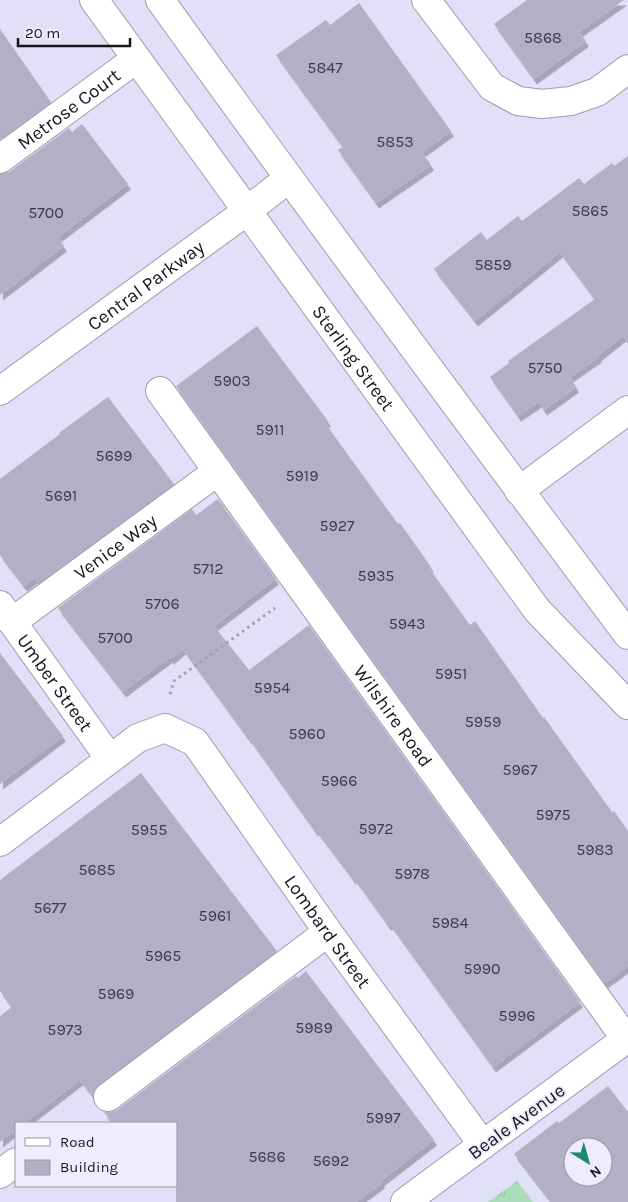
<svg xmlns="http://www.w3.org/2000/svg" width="628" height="1202" font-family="Karla,sans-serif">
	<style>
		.grass { fill: url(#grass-tufts) }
		.building { fill: #b3afc7; fill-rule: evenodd; filter: url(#shadow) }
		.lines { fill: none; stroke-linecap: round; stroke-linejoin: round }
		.street-casing { stroke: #9d9ab1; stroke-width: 30 }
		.path { stroke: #a09eb1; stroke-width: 3; stroke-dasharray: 2.5 4; stroke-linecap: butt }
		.street { stroke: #fff; stroke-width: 28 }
		.labels { text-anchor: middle; stroke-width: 4; stroke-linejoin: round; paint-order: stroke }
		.number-label { font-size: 16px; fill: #3e3c48 }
		.street-label { font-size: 19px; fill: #17161e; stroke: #efedfd }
	</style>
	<defs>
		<pattern id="grass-tufts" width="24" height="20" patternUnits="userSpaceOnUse" patternTransform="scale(1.25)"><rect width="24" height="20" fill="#abddbd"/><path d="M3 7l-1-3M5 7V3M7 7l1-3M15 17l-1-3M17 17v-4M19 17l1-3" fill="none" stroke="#92bda2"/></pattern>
		<filter id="shadow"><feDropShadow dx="3" dy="5.5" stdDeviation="0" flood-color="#0004"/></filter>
	</defs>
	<rect width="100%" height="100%" fill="#e2dff8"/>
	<!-- grass -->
	<polygon class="grass" points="517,1181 533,1202 488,1202"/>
	<!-- building -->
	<g class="building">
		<polygon points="527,0 624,0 579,32 586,41 534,79 494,24"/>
		<polygon points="359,3 451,131 422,152 431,165 376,203 338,150 343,147 276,55 326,20 330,25"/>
		<polygon points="0,29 51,102 0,140"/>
		<polygon points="82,124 128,184 58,237 64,246 0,295 0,174 9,172 69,128 72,132"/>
		<polygon points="628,156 628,342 623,336 598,356 599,357 570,377 576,387 544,410 539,402 518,416 490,377 509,363 508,361 595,299 560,252 475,321 434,269 481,232 487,240 518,216 522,221 579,178 584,184 612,163 614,166"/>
		<polygon points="257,326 328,421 325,423 398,524 400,523 431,567 429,568 470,625 475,621 543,718 544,717 612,812 614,811 628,831 628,966 605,983 176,386"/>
		<polygon points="108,397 174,484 39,583 35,578 24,586 0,555 0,479 60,434 59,433"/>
		<polygon points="218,499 276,579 214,626 249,670 309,625 580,1002 493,1067 390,924 388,925 354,878 353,879 316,830 315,831 249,738 248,738 183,649 171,659 170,657 123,692 58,608 192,509 196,515"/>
		<polygon points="0,653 63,736 0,784"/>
		<polygon points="141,773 277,951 99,1084 94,1090 93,1096 80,1080 24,1123 16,1123 16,1129 0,1142 0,1016 12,1007 0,991 0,880"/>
		<polygon points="306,971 434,1140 381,1181 382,1183 356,1202 176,1202 176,1123 113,1123 104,1112 110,1112 117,1110 296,976 298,978"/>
		<path d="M608 1086 628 1112V1202H551L514 1154 557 1121 559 1123ZM573 1147H603V1177H573Z"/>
	</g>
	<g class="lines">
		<defs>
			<g id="street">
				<path id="s1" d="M94 0 537 610 628 705"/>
				<path d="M160 0C314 214 470 425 628 635"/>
				<polyline points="426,0 492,87 518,101 542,104 571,101 597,92 628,69"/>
				<path id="s2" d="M0 159 136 59"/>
				<path id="s3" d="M0 391 247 211 289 178"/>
				<path id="s4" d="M160 391 626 1039 405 1202"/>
				<polyline points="519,491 628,410"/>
				<path id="s5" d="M0 605 110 759"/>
				<path id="s6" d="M12 622 218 471"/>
				<path id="s7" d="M0 842 138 738 165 728 195 742 328 932 483 1145"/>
				<polyline points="108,1097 328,932"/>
				<polyline points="0,1174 16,1162"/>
			</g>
		</defs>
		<!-- street casing -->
		<use href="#street" class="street-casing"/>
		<!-- path -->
		<polyline class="path" points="170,694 174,681 275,608"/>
		<!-- street -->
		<use href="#street" class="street"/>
	</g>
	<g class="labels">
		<!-- number labels -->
		<g class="number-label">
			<text x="543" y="43">5868</text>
			<text x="325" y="73">5847</text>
			<text x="395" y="147">5853</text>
			<text x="590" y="216">5865</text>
			<text x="46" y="218">5700</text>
			<text x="493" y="270">5859</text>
			<text x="545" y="373">5750</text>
			<text x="232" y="386">5903</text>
			<text x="270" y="435">5911</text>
			<text x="114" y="461">5699</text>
			<text x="302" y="481">5919</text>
			<text x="61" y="501">5691</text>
			<text x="337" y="531">5927</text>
			<text x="208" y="574">5712</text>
			<text x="376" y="581">5935</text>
			<text x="162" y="609">5706</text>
			<text x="407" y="629">5943</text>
			<text x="115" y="643">5700</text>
			<text x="451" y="679">5951</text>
			<text x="272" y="693">5954</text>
			<text x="483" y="727">5959</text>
			<text x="307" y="739">5960</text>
			<text x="520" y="775">5967</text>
			<text x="339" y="786">5966</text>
			<text x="553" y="820">5975</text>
			<text x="376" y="834">5972</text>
			<text x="149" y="835">5955</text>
			<text x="595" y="855">5983</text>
			<text x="97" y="875">5685</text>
			<text x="412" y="879">5978</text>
			<text x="50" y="913">5677</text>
			<text x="215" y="921">5961</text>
			<text x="450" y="928">5984</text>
			<text x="163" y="961">5965</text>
			<text x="482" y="974">5990</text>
			<text x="116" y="999">5969</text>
			<text x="517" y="1021">5996</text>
			<text x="314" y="1033">5989</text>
			<text x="65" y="1035">5973</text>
			<text x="383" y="1123">5997</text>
			<text x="267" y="1162">5686</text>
			<text x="331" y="1166">5692</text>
		</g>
		<!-- street labels -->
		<g class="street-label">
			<text dy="7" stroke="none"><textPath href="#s2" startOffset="85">Metrose Court</textPath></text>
			<text dy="7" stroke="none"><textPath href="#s3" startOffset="180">Central Parkway</textPath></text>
			<text dy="7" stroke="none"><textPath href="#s1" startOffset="442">Sterling Street</textPath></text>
			<text dy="7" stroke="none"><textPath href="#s6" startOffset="128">Venice Way</textPath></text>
			<text dy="7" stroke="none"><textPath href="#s5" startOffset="95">Umber Street</textPath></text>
			<text dy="7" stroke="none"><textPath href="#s4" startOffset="400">Wilshire Road</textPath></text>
			<text dy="7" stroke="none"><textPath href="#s7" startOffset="466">Lombard Street</textPath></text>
			<text transform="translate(516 1121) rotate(-36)" y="7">Beale Avenue</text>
		</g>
	</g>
	<!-- legend -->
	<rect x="15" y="1122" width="162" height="65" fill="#efedfd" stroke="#9997a4"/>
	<rect x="25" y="1138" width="25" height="8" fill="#ffffff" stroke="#9997a4"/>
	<text x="60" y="1147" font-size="15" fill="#17161e">Road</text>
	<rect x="25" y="1160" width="25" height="15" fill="#b3afc7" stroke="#9997a4"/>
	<text x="60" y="1172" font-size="15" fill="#17161e">Building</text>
	<!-- north arrow -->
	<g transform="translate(588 1162) rotate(143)"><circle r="24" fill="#efedfd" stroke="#9997a4"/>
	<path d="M0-4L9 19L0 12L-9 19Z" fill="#1a8c6d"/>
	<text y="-8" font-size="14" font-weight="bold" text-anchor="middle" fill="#17161e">N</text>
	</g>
	<!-- scale -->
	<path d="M18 38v8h112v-8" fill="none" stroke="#17161e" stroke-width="2.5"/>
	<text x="25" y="38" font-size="15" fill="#17161e" stroke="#efedfd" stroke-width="4" paint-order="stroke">20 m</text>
</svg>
